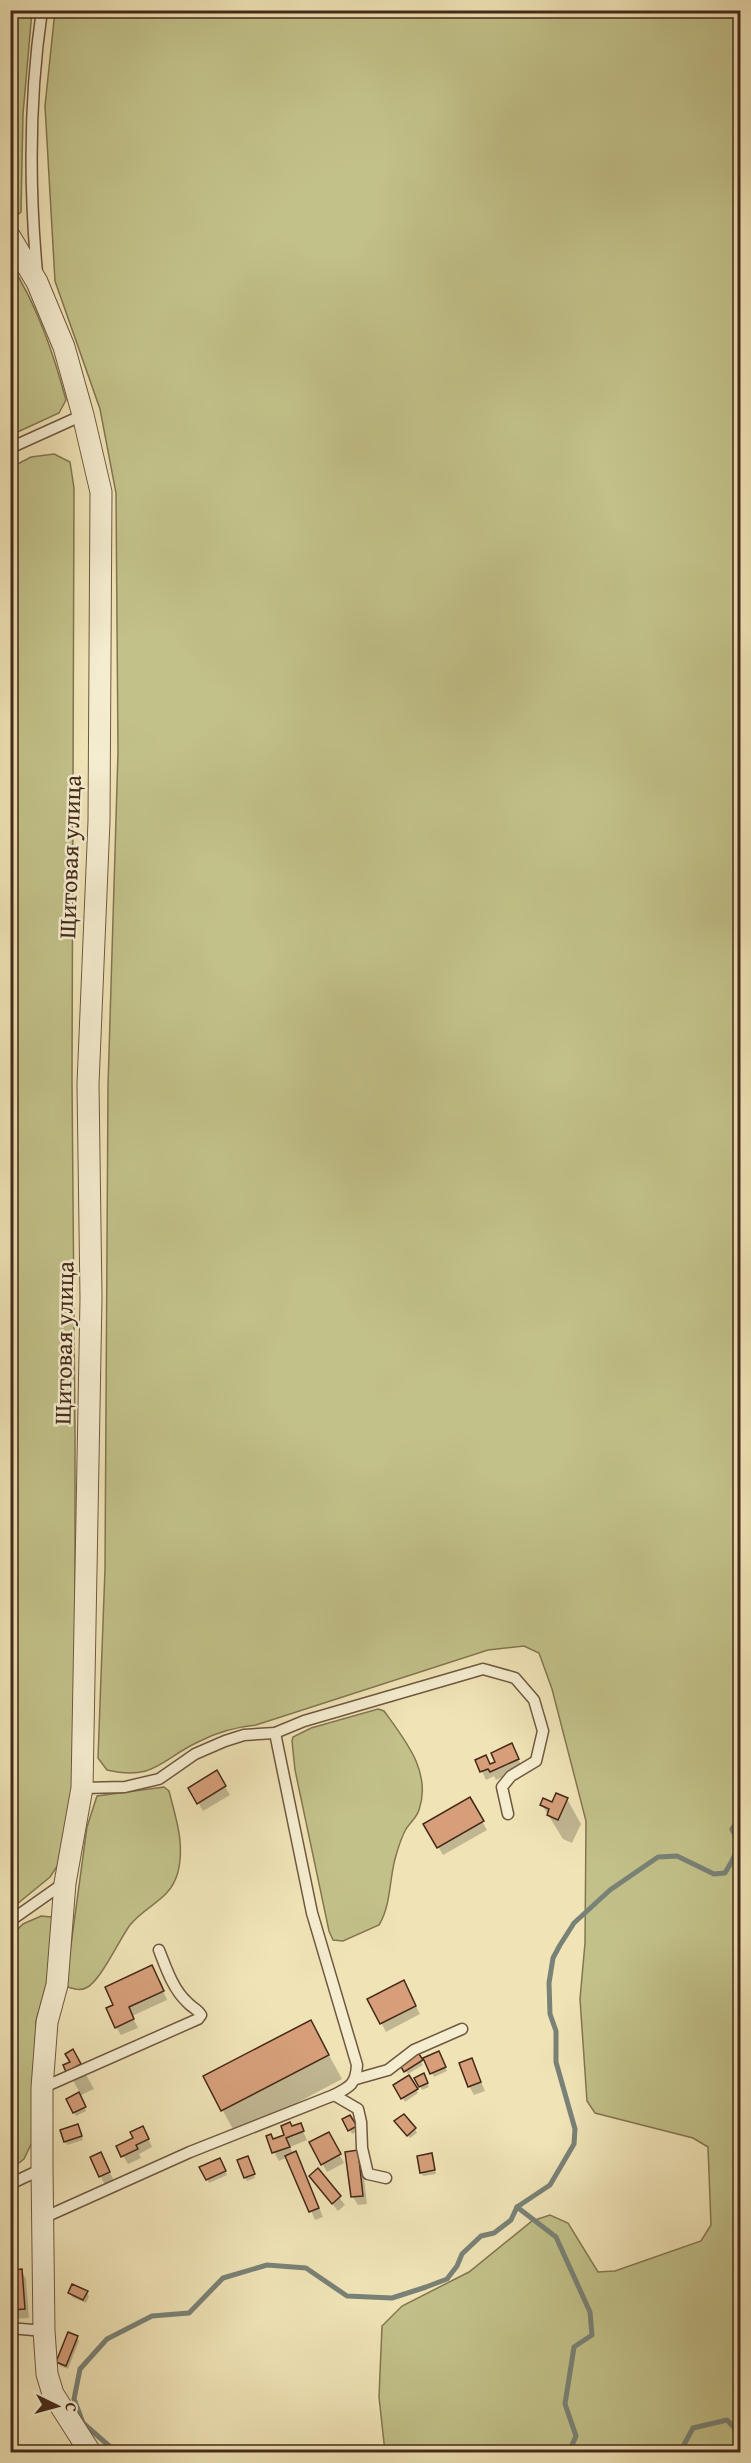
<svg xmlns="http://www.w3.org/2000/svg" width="751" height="2463" font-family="'Gentium Book Plus',serif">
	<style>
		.green { fill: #c2c189; stroke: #847551; stroke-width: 1.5 }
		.shadow { fill: #0003 }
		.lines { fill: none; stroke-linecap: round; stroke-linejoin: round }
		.stream { stroke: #798277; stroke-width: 5 }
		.building { fill: #d69f7a; stroke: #452919; stroke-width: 1.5 }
		.lane-casing { stroke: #705840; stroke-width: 13 }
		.street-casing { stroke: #705840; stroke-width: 23 }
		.lane { stroke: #f5edd0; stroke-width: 10 }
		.street { stroke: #f5edd0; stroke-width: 21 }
		.labels { text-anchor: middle; stroke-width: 5; stroke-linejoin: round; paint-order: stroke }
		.street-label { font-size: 24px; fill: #452919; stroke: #f5edd0 }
	</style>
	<rect width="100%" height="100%" fill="#f0e4b7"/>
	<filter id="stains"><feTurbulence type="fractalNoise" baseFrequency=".00333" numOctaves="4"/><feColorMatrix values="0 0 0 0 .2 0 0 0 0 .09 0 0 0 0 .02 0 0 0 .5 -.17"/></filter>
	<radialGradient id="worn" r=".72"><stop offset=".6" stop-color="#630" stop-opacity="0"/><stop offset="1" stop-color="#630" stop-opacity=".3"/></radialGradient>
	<!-- green -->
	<g class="green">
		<polygon points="10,11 32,11 23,114 21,212 15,217 10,215"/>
		<path d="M55 11H740V2452H385L379 2397 382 2326 402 2306 469 2272 532 2221 550 2215 568 2223 598 2272 615 2271 701 2241 711 2225 708 2147 693 2138 595 2113 587 2101 580 1999 585 1943 586 1821 552 1689 539 1653 524 1646 488 1650 256 1725C235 1727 217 1732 198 1742 160 1760 154 1781 107 1770L98 1758 105 1569 108 1086 118 752 116 493 100 409 55 281 45 106Z"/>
		<path d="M10 263C37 305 53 352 66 400L59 413 11 435Z"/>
		<polygon points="54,454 70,462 74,488 72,1080 75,1433 75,1784 58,1865 50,1877 11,1909 10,468 31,457"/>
		<path d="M378 1709 384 1711C405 1740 432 1772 419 1810 417 1817 410 1823 406 1829 401 1838 398 1848 395 1859 389 1882 391 1905 379 1925L343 1941 333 1940 329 1931 295 1770 292 1741 293 1737 311 1728Z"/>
		<path d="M164 1787 169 1791C176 1819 185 1844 178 1872 170 1901 147 1904 130 1925 119 1940 100 1982 86 1988 80 1991 74 1989 68 1987L66 1982 87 1827 97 1796Z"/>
		<polygon points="41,1916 51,1917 55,1926 47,1982 36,2021 33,2140 24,2159 11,2169 11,1936 23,1924"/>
	</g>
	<!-- shadow -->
	<g class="shadow">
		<polygon points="516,1753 522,1768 496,1780 494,1776 486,1780 477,1761 491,1766"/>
		<polygon points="216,1772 230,1795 203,1811 190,1788"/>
		<polygon points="470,1799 487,1830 443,1855 425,1824"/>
		<polygon points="567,1799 581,1824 572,1843 563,1839 542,1805"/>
		<polygon points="156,1975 167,2000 132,2016 138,2028 121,2035 116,2027 115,2005"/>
		<polygon points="408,1991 420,2014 386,2032 369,2000"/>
		<polygon points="311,2022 342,2079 236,2135 205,2077"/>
		<polygon points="73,2051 94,2089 79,2096 86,2111 76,2116 68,2100 80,2093 65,2066 72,2063"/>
		<polygon points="416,2053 423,2065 408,2074 400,2063"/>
		<polygon points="441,2056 447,2071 434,2077 425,2059"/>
		<polygon points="472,2060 485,2091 474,2095 469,2086"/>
		<polygon points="423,2075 429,2087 422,2090 416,2078"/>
		<polygon points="409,2077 418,2093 405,2102 395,2085"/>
		<polygon points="350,2117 357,2131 352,2134 344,2120"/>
		<polygon points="300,2125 307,2140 290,2147 293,2154 300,2161 323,2217 315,2220 288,2157 279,2161 274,2152 274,2141 286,2136 292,2128"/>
		<polygon points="398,2125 415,2129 417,2133 410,2138"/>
		<polygon points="79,2129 83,2140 67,2145 65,2141"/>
		<polygon points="328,2134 344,2163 327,2172 311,2143"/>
		<polygon points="147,2136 152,2147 139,2154 141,2158 128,2164 118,2147"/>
		<polygon points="357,2152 362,2160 367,2204 358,2205 353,2197 347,2153"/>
		<polygon points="431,2155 436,2174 423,2176 421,2172"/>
		<polygon points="92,2157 105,2162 114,2181 105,2185"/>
		<polygon points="249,2161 255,2178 247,2181 245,2178"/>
		<polygon points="221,2163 227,2175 209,2183 201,2168"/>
		<polygon points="318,2170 345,2205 338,2211 311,2176"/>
		<polygon points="21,2270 26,2279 29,2318 10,2319 10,2271"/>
		<polygon points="86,2292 89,2296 86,2303 72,2297 70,2293"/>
		<polygon points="77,2337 79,2341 68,2369 60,2366 58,2362"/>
	</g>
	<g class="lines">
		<!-- stream -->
		<g class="stream">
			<polyline points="517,2207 556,2237 590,2312 592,2335 574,2347 565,2404 576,2436 569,2452"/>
			<path d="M116 2452 83 2423 74 2399 80 2369 107 2339 152 2316 189 2313 223 2278 267 2265 306 2268 347 2296 392 2298 426 2287 447 2279 457 2266 462 2254 481 2236 494 2233 511 2220 517 2207 550 2185 574 2144 575 2129 556 2062V2031L550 2014 549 1983 553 1958 560 1945 574 1923 610 1890 658 1857 677 1856 714 1874 725 1873C735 1856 742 1847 732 1829L740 1818"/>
			<polyline points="680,2452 693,2428 727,2420 740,2434"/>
		</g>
	</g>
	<!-- building -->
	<g class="building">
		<polygon points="512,1743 519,1759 490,1772 488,1769 480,1772 475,1760 486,1755 490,1764 495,1762 491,1753"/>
		<polygon points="217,1770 226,1786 197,1804 188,1788"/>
		<polygon points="556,1793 568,1798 558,1820 547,1815 549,1809 540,1805 543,1798 552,1802"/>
		<polygon points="470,1797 484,1821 437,1848 423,1824"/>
		<polygon points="152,1965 164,1991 129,2007 134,2019 115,2028 106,2008 113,2005 105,1987"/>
		<polygon points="404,1980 416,2006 380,2024 367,1999"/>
		<polygon points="311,2020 329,2055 221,2111 203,2076"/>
		<polygon points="73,2049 81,2064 66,2072 63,2065 70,2062 65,2054"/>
		<polygon points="417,2051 423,2060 404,2072 398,2062"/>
		<polygon points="439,2051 446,2067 430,2074 423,2058"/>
		<polygon points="472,2058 481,2082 468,2087 459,2063"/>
		<polygon points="424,2073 428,2083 419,2087 414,2078"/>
		<polygon points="409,2075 418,2089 401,2099 393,2085"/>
		<polygon points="79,2092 86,2107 73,2113 66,2099"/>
		<polygon points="404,2114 416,2128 407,2136 394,2121"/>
		<polygon points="350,2115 357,2126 348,2131 342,2119"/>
		<polygon points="290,2122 292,2126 301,2123 304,2131 286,2138 290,2147 272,2153 266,2136 271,2134 273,2139 284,2135 281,2126"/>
		<polygon points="78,2124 82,2136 64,2142 60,2130"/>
		<polygon points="143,2126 149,2139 136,2145 138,2149 121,2157 116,2146 133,2138 130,2132"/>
		<polygon points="329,2132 341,2154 321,2165 309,2142"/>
		<polygon points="358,2150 363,2196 351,2197 345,2152"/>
		<polygon points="296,2151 319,2208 309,2212 285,2156"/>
		<polygon points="101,2152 110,2172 99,2177 90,2157"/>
		<polygon points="432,2153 435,2170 420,2173 417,2156"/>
		<polygon points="248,2156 255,2174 244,2178 237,2160"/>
		<polygon points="220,2158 226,2171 206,2180 199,2167"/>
		<polygon points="318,2168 341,2196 332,2204 309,2176"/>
		<polygon points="22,2269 25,2309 10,2310 10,2270"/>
		<polygon points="72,2284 88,2291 83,2300 68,2293"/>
		<polygon points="68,2332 78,2336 66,2366 56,2362"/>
	</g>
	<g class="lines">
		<defs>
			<g id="lane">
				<path d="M37 273C29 186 29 98 42 10"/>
				<polyline points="10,448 83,415"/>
				<polyline points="82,1788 125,1787 159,1779 195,1754 225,1741 244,1735 275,1733 304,1721 483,1669 515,1678 534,1700 543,1731 536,1761 511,1776 502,1787 508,1814"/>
				<polyline points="10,1921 64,1883"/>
				<polyline points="356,2079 388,2070 414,2050 462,2029"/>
				<path d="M42 2088 198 2019 201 2015C197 2008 192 2008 187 2002 173 1989 166 1968 159 1950"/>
				<polyline points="334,2095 358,2109 361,2122 362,2148 368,2174 386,2178"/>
				<polyline points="10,2184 42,2169"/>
				<path d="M43 2218 190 2152 334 2095C350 2087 356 2084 357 2065L312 1913 275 1733"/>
				<polyline points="10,2328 44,2331"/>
			</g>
			<polyline id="street" points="10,237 37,282 64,347 83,415 101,492 99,821 88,1084 91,1298 82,1788 65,1883 57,1985 47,2022 42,2088 42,2169 44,2331 47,2374 53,2394 90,2452"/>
		</defs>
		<!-- lane casing -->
		<use href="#lane" class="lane-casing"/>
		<!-- street casing -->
		<use href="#street" class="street-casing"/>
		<!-- lane -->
		<use href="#lane" class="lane"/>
		<!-- street -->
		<use href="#street" class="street"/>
	</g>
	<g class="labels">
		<!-- street labels -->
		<g class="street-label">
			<text transform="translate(70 857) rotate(-88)" y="8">Щитовая улица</text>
			<text transform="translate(64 1343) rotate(-89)" y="8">Щитовая улица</text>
		</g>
	</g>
	<!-- margin -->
	<rect width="751" height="2463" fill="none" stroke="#f0e4b7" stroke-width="36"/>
	<rect x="12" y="12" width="727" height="2439" fill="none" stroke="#452919" stroke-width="3"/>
	<rect x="18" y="18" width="715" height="2427" fill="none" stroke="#452919" stroke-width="1.5"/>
	<!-- north arrow -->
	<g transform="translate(57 2406) rotate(95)" stroke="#f5edd0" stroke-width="4.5" paint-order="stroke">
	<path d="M0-4.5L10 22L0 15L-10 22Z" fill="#452919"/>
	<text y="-9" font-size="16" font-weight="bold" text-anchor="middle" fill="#452919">С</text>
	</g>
	<rect width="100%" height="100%" filter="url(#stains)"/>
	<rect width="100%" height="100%" fill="url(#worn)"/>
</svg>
